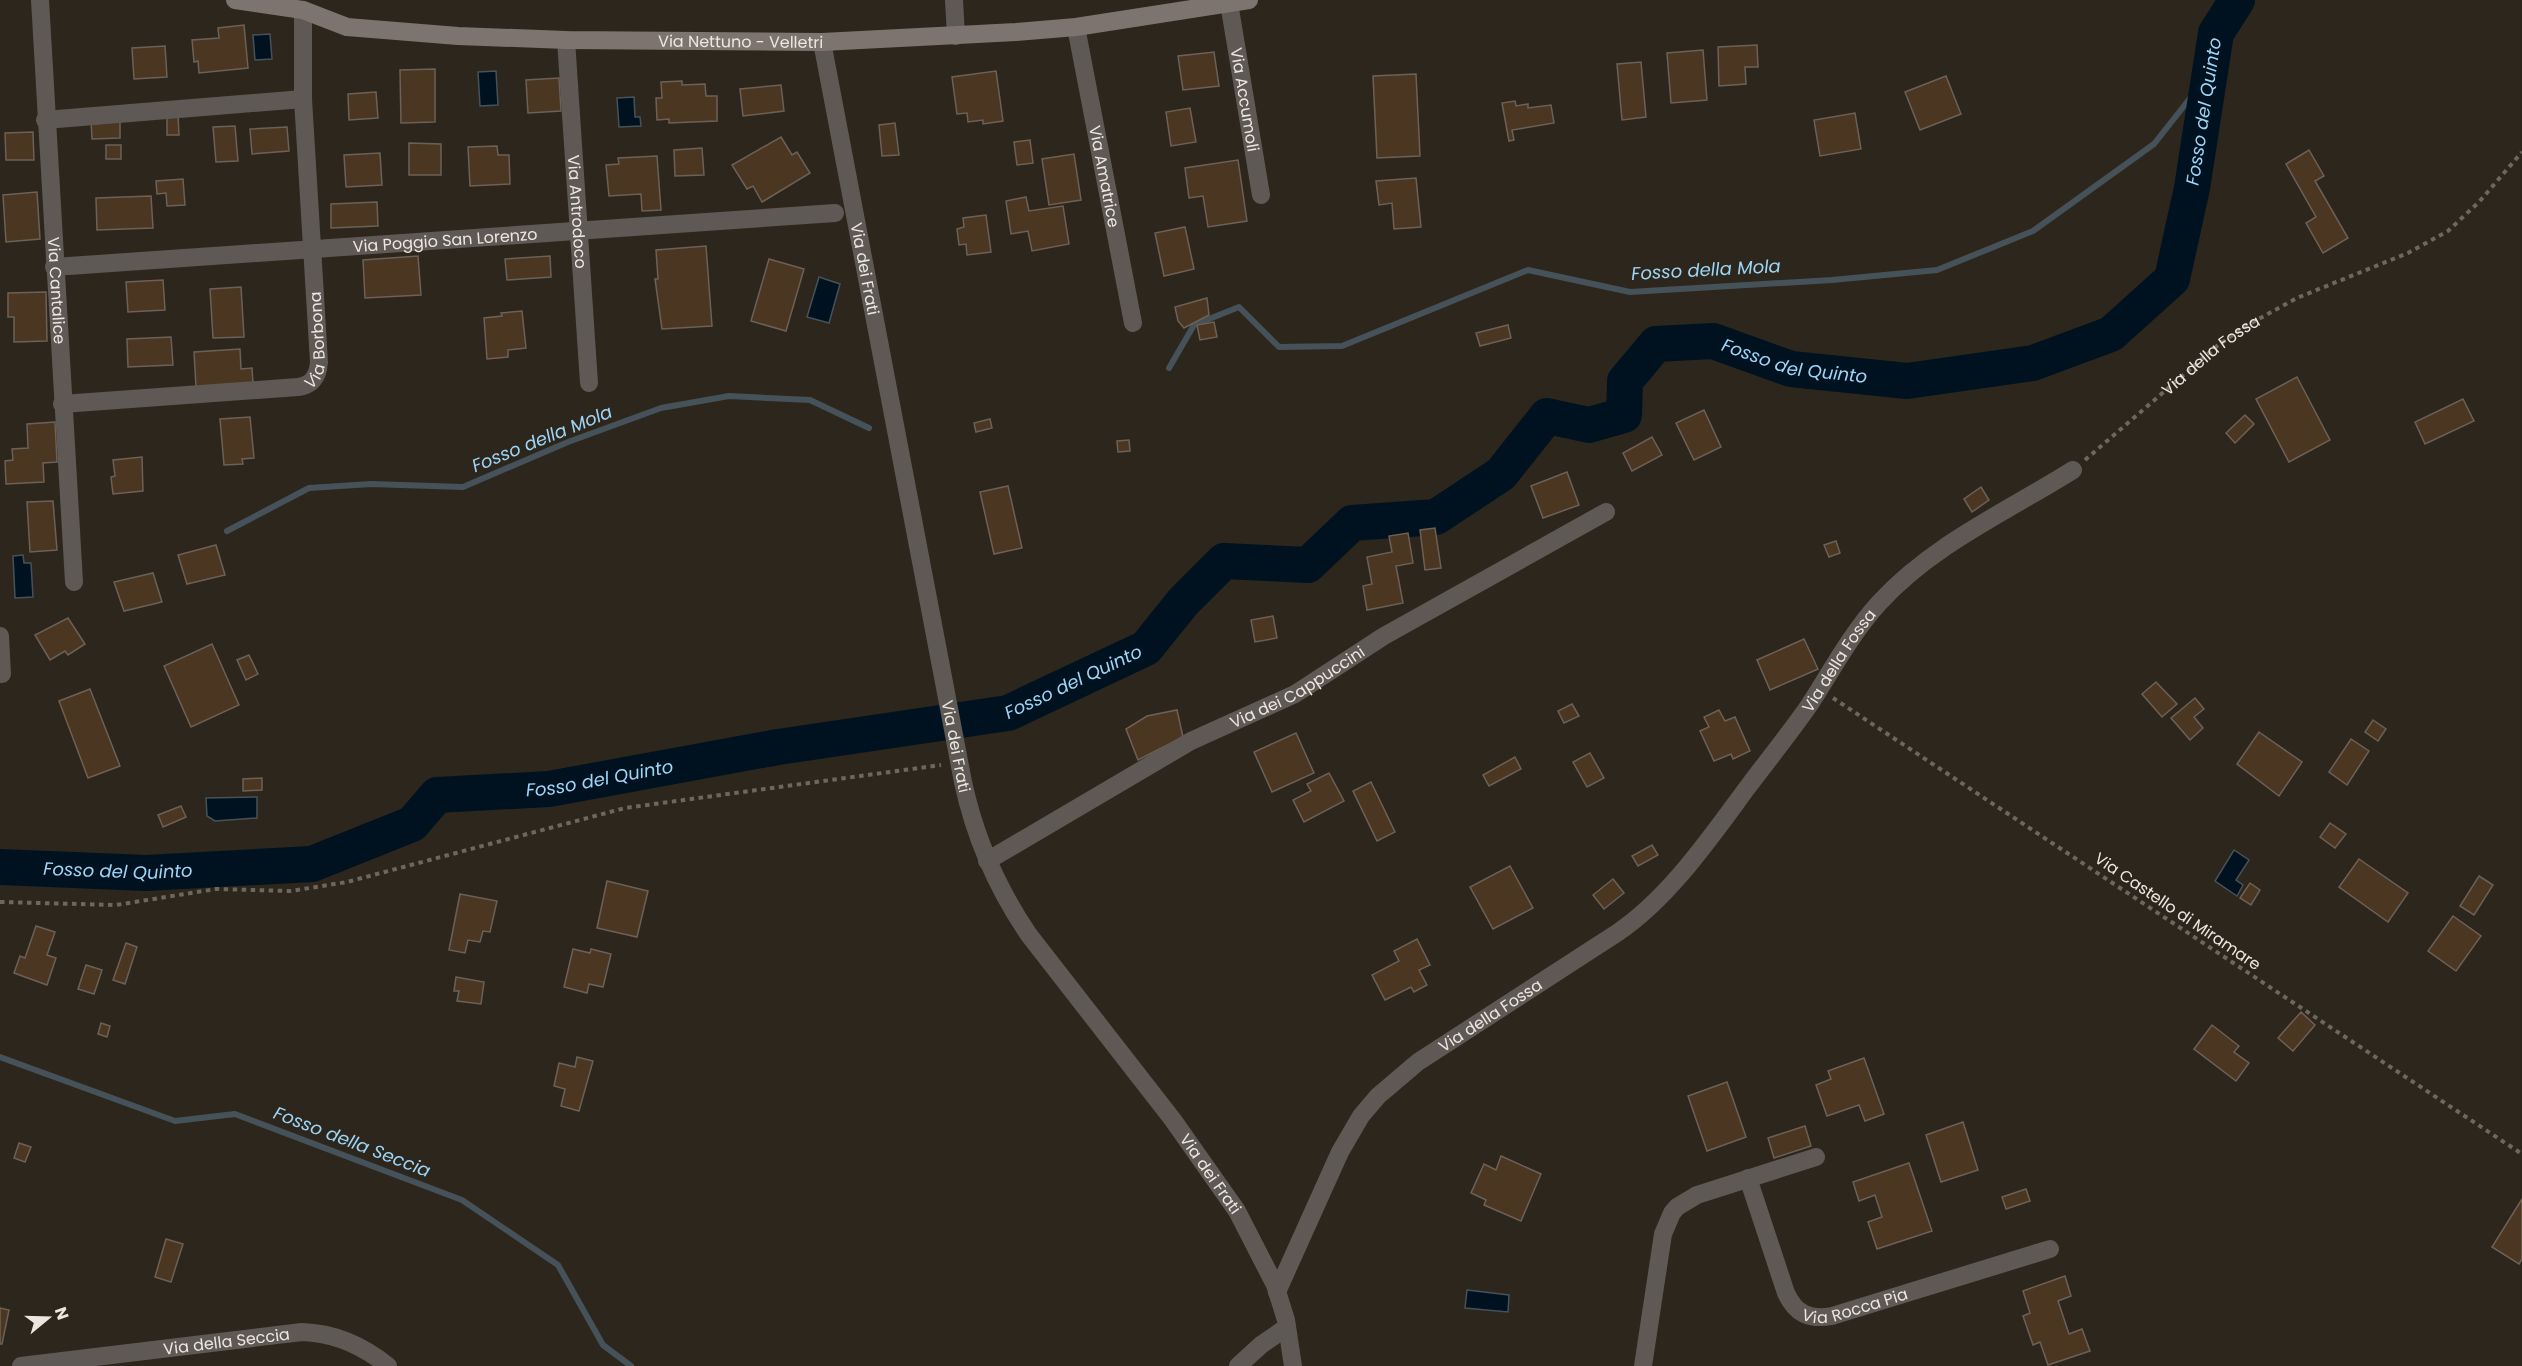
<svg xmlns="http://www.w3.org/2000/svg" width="2522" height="1366" font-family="Poppins,sans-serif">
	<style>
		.water { fill: #001220; stroke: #46525a; stroke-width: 1.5 }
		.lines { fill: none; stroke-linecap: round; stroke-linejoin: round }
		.stream { stroke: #46525a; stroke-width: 6 }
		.river { stroke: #001220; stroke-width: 36 }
		.building { fill: #4b3622; stroke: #6c6157; stroke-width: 1.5 }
		.path { stroke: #6d675e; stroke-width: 4; stroke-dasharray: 4.5 4.5; stroke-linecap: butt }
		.street { stroke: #5f5956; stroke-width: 18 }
		.secondary { stroke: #7e746f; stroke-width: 18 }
		.labels { text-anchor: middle; stroke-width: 4.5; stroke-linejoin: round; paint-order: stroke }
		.street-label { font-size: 16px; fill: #ebe7e0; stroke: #2d261c }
		.water-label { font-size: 18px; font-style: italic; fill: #9dd5f7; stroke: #2d261c }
	</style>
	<rect width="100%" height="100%" fill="#2d261c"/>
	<!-- water -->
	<g class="water">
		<polygon points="270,34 272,59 255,60 253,35"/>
		<polygon points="496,71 498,105 480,106 478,72"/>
		<polygon points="634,97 635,117 640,117 641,126 619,127 617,98"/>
		<polygon points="819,277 840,284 829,323 807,317"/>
		<polygon points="23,555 24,563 31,563 33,597 15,598 13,556"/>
		<polygon points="257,797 257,818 215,821 207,816 206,798"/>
		<polygon points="2234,850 2249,860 2236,880 2243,885 2237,896 2215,881"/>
		<polygon points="1467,1290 1509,1295 1508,1312 1465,1308"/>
	</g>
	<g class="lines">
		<!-- stream -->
		<g class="stream">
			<polyline points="1169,368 1194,325 1239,307 1279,347 1342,346 1528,270 1630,292 1832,280 1937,270 2033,231 2154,144 2199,87 2207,91"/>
			<polyline points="227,531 309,488 371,484 463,487 568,442 661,408 729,396 810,400 869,428"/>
			<polyline points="0,1057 175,1121 235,1114 462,1200 558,1265 603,1345 631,1366"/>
		</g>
		<!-- river -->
		<path class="river" id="s1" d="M0 867 146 873 312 864 412 824 437 795 549 789 778 747 1008 713 1146 648 1183 602 1224 561 1308 565 1352 523 1436 517 1501 474 1547 416 1589 425 1624 415 1625 381 1656 344 1713 341 1791 369 1907 381 2033 363 2111 334 2172 279 2192 188 2216 33 2237 0"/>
	</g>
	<!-- building -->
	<g class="building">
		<polygon points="244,25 248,68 199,73 198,61 194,62 192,40 219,38 218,28"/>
		<polygon points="1757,45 1758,67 1745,67 1746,84 1719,86 1718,47"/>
		<polygon points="165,46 167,77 134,79 132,48"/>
		<polygon points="1703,50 1707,100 1671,103 1667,53"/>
		<polygon points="1214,52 1219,86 1183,90 1178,56"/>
		<polygon points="1641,62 1646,117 1622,120 1617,64"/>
		<polygon points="435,69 435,122 401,123 400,70"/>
		<polygon points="996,71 1003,121 983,124 983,120 968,122 967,113 957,114 952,77"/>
		<polygon points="1416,74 1420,156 1377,158 1373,76"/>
		<polygon points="1946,76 1961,114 1920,130 1905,92"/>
		<polygon points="559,78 561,111 528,113 526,80"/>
		<polygon points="682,81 682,85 705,84 706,96 717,96 717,121 669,123 669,119 657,120 656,98 662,98 661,82"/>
		<polygon points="781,85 784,111 743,116 740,89"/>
		<polygon points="376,92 378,118 349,120 348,94"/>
		<polygon points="1515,101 1516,106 1528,104 1528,108 1551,105 1554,123 1512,130 1514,140 1509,141 1502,103"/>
		<polygon points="1190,108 1196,142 1171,146 1166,112"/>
		<polygon points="1855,113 1861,149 1820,156 1814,120"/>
		<polygon points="178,114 179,135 167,135 167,115"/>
		<polygon points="120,120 120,138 92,139 91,121"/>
		<polygon points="895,123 899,155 882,156 879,125"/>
		<polygon points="235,126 238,161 216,162 213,127"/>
		<polygon points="287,127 289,151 252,154 250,129"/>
		<polygon points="33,132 34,160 6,160 5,133"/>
		<polygon points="781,137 792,155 797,152 810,173 762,202 753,186 747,189 732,165"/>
		<polygon points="1030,140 1033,163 1017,165 1014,142"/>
		<polygon points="409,143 441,144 441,175 409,175"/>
		<rect x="106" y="145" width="15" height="14"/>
		<polygon points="497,146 498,155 509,155 510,184 470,186 468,147"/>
		<polygon points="702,148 704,175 675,176 674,150"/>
		<polygon points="2309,150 2324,176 2315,181 2348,238 2323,253 2306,223 2316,217 2286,164"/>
		<polygon points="380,153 382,185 346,187 344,155"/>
		<polygon points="1074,154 1081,200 1049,205 1042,159"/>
		<polygon points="657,156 661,210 642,211 641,194 609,196 606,165 619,164 618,158"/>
		<polygon points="1238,160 1247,221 1208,227 1203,196 1189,198 1185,168"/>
		<polygon points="1416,178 1421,227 1394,229 1392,203 1379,205 1376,181"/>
		<polygon points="183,179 185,205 167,206 166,193 157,194 156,181"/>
		<polygon points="37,192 40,239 6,242 3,195"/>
		<polygon points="151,196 153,228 97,230 96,198"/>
		<polygon points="1026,197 1029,211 1063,206 1069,244 1032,251 1028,231 1011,234 1006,201"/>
		<polygon points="377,202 378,226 331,228 331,204"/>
		<polygon points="986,215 991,252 967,255 966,244 959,245 957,229 964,227 963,218"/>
		<polygon points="1185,227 1194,269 1164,276 1155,233"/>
		<polygon points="706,246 712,326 662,329 655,279 658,279 656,250"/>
		<polygon points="418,256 421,295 365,298 363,260"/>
		<polygon points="550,256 551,277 507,280 505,259"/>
		<polygon points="769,259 804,269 786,331 751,321"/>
		<polygon points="163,280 165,310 128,312 126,282"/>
		<polygon points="241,287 244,337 213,338 210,289"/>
		<polygon points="46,292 47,341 14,342 14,317 8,317 8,293"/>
		<polygon points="1207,298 1209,315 1184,328 1178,321 1175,307"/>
		<polygon points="522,311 526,348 508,350 508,357 487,359 484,318 502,316 501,313"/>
		<polygon points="1214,322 1217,337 1200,340 1197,325"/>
		<polygon points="1508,325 1511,338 1480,346 1476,333"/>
		<polygon points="171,337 173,365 128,367 127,339"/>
		<polygon points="240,349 241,369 252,368 253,383 196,387 194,352"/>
		<polygon points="2297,377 2330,440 2289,462 2256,399"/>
		<polygon points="2463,399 2474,421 2425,444 2415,422"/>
		<polygon points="1704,410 1721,447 1694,460 1676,423"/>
		<polygon points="2245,415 2254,424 2235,443 2226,433"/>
		<polygon points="250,417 254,458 242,459 243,464 224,465 220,419"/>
		<polygon points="990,419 992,428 976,432 974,423"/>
		<polygon points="55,422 57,462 43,463 44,482 6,484 5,461 13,460 12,449 28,448 27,424"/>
		<polygon points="1652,437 1662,455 1632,471 1623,453"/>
		<polygon points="1129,440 1130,451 1118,452 1117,441"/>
		<polygon points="142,457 143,491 113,494 111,477 115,476 113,460"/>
		<polygon points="1567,472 1579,505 1543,518 1531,486"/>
		<polygon points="1008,486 1022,548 994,554 980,492"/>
		<polygon points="1981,487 1989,500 1972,512 1964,499"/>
		<polygon points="53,501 57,550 30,552 27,502"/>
		<polygon points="1435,528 1441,568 1425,570 1420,530"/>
		<polygon points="1408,533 1413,563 1396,566 1403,603 1367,610 1363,586 1372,584 1367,557 1392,552 1389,536"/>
		<polygon points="1836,541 1840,553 1829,557 1824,545"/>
		<polygon points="216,545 225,575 187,584 178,555"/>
		<polygon points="153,573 162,602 124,611 114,582"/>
		<polygon points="1273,616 1277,638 1255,642 1251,620"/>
		<polygon points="68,618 85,644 68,655 65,651 50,660 35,635"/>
		<polygon points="1804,639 1818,669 1770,690 1757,660"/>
		<polygon points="212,644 239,705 191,727 164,666"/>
		<polygon points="249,655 258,674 246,680 237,660"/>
		<polygon points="2156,682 2177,704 2162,717 2142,694"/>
		<polygon points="90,689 120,766 88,778 59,701"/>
		<polygon points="2195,698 2204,709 2194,717 2203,728 2190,740 2171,718"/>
		<polygon points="1572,704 1579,716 1564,723 1558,711"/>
		<polygon points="1177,710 1183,737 1138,760 1126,729 1147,716"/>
		<polygon points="1719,710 1725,721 1735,717 1750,751 1733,759 1731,754 1714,761 1700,731 1709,727 1704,717"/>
		<polygon points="2373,720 2386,729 2378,741 2365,732"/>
		<polygon points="2259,732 2302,762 2279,796 2237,764"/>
		<polygon points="1296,733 1314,773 1272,792 1254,752"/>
		<polygon points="2351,739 2369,751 2347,785 2329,772"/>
		<polygon points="1590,753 1604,778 1587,787 1573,762"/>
		<polygon points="1515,757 1521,769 1489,786 1483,775"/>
		<polygon points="1329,773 1344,801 1304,822 1293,800 1311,791 1307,784"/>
		<polygon points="262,778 262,790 243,791 243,779"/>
		<polygon points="1371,782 1395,832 1377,841 1353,791"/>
		<polygon points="181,806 186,817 163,827 158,815"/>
		<polygon points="2330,823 2346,834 2335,848 2320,837"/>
		<polygon points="1652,845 1658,855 1638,866 1632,856"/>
		<polygon points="2359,859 2408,893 2388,922 2339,887"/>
		<polygon points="1510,866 1533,908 1493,929 1470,887"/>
		<polygon points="2479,876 2493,885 2474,915 2460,906"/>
		<polygon points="1613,879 1624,893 1604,909 1593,895"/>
		<polygon points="607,881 648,891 637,937 597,928"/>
		<polygon points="2250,883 2260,890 2251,905 2240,898"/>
		<polygon points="460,894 497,901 490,932 483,931 480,942 468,940 465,953 449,950"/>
		<polygon points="2453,916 2481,936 2456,971 2428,951"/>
		<polygon points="36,926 55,932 47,955 56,958 47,985 14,973 20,956 25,958"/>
		<polygon points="1417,939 1430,965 1419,970 1427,985 1414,992 1411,987 1385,1000 1372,975 1399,961 1394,951"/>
		<polygon points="126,943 137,947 125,984 113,980"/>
		<polygon points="573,949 590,953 591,949 611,954 603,987 589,984 587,993 564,987"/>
		<polygon points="86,965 102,970 94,994 78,989"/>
		<polygon points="456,977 484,982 481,1004 457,1001 459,991 454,991"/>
		<polygon points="2301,1012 2315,1025 2293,1051 2278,1038"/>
		<polygon points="101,1023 110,1026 107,1037 98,1034"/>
		<polygon points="2212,1025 2239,1046 2234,1052 2249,1063 2236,1081 2194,1049"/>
		<polygon points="577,1057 593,1061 579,1111 561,1106 565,1089 554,1086 559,1063 575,1067"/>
		<polygon points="1864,1058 1884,1114 1865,1121 1859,1105 1827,1116 1816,1085 1831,1079 1828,1071"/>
		<polygon points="1727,1082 1746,1137 1707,1151 1688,1096"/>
		<polygon points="1963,1122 1978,1170 1941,1182 1926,1135"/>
		<polygon points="1805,1126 1811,1146 1774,1158 1768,1138"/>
		<polygon points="19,1143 31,1147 25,1162 14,1158"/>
		<polygon points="1501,1156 1541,1174 1521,1221 1484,1205 1486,1200 1471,1193 1484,1164 1496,1170"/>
		<polygon points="1909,1163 1932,1231 1877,1249 1868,1222 1882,1217 1875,1195 1859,1201 1853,1182"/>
		<polygon points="2026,1189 2030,1201 2006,1209 2002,1197"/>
		<polygon points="2522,1199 2522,1259 2519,1264 2492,1247"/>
		<polygon points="166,1239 183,1244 171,1282 155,1277"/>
		<polygon points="2065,1276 2071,1296 2058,1301 2069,1334 2082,1329 2090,1351 2048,1365 2040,1342 2033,1345 2023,1316 2030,1313 2023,1291"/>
		<polygon points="0,1308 9,1310 2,1344 0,1344"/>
	</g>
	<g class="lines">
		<!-- path -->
		<g class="path">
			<path id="s2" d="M2085 460 2217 346 2246 326 2297 298 2408 253 2448 231 2479 202 2522 152"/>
			<polyline points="1833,698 2522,1154"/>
			<polyline points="0,902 116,905 216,889 291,891 347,882 625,808 941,765"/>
		</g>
		<!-- street -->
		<g class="street">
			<path id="s3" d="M40 0 74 582"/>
			<polyline points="954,0 956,36"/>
			<path id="s4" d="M1229 3 1261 195"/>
			<path id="s5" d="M1076 27 1133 323"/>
			<path id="s6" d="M566 40 589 383"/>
			<path id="s7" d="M822 42 963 782C975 838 997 888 1029 935L1173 1120 1237 1211 1275 1285 1286 1320 1293 1366"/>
			<polyline points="45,120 303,99"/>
			<path id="s8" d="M54 267 835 213"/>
			<path id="s9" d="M62 404 298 387C312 385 318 376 319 362L303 99V10"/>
			<polyline points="0,636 2,674"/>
			<path id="s10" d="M987 861 1191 741 1295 694 1384 636 1606 512"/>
			<path id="s11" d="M1748 1178 1786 1293C1796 1314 1809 1320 1832 1316L2050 1249"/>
			<path id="s12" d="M1277 1292 1340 1152 1361 1116 1378 1096 1418 1062 1617 933C1669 898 1710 838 1747 788 1768 760 1790 733 1810 704 1832 670 1851 634 1879 603 1933 544 2006 512 2073 470"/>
			<path id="s13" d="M21 1366 302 1332C335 1333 362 1345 388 1366"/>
			<polyline points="1238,1366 1261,1345 1287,1327"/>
			<polyline points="1643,1366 1663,1234 1672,1213 1677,1207 1697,1195 1816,1157"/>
		</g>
		<!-- secondary -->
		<path class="secondary" id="s14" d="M235 0 303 10 347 27 458 36 566 40 822 42 1016 32 1076 27 1249 0"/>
	</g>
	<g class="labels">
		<!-- street labels -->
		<g class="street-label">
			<text dy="6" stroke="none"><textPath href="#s14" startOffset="510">Via Nettuno - Velletri</textPath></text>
			<text dy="6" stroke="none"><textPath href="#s4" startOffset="98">Via Accumoli</textPath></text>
			<text dy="6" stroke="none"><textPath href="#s5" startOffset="152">Via Amatrice</textPath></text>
			<text dy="6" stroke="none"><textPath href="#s6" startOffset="172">Via Antrodoco</textPath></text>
			<text dy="6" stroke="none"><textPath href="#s8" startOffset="392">Via Poggio San Lorenzo</textPath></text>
			<text dy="6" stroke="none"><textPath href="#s7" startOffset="231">Via dei Frati</textPath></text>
			<text dy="6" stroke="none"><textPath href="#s3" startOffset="291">Via Cantalice</textPath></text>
			<text dy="6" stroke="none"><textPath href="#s9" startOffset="294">Via Borbona</textPath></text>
			<text dy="6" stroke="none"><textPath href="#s2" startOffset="164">Via della Fossa</textPath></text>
			<text dy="6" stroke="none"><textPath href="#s12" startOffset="864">Via della Fossa</textPath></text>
			<text dy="6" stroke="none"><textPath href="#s10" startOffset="356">Via dei Cappuccini</textPath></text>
			<text dy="6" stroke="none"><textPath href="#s7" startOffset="717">Via dei Frati</textPath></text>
			<text transform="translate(2178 911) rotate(34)" y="6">Via Castello di Miramare</text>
			<text dy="6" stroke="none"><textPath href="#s12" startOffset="360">Via della Fossa</textPath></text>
			<text dy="6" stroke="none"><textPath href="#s7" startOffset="1221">Via dei Frati</textPath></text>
			<text dy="6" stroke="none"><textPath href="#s11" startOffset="202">Via Rocca Pia</textPath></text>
			<text dy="6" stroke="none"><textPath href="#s13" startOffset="207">Via della Seccia</textPath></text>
		</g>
		<!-- water labels -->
		<g class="water-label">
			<text dy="6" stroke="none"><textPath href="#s1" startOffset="2568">Fosso del Quinto</textPath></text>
			<text transform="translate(1706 270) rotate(-3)" y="6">Fosso della Mola</text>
			<text dy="6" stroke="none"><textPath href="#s1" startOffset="1990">Fosso del Quinto</textPath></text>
			<text transform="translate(542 439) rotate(-22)" y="6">Fosso della Mola</text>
			<text dy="6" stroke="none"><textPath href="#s1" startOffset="1108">Fosso del Quinto</textPath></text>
			<text dy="6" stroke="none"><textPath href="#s1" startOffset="622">Fosso del Quinto</textPath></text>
			<text dy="6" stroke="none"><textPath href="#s1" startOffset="118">Fosso del Quinto</textPath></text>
			<text transform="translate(352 1142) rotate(21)" y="6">Fosso della Seccia</text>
		</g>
	</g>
	<!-- north arrow -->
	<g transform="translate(48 1318) rotate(71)" stroke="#2d261c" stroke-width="4.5" paint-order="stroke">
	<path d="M0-4.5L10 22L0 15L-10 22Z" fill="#ebe7e0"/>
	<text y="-9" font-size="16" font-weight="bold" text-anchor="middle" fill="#ebe7e0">N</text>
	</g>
</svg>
